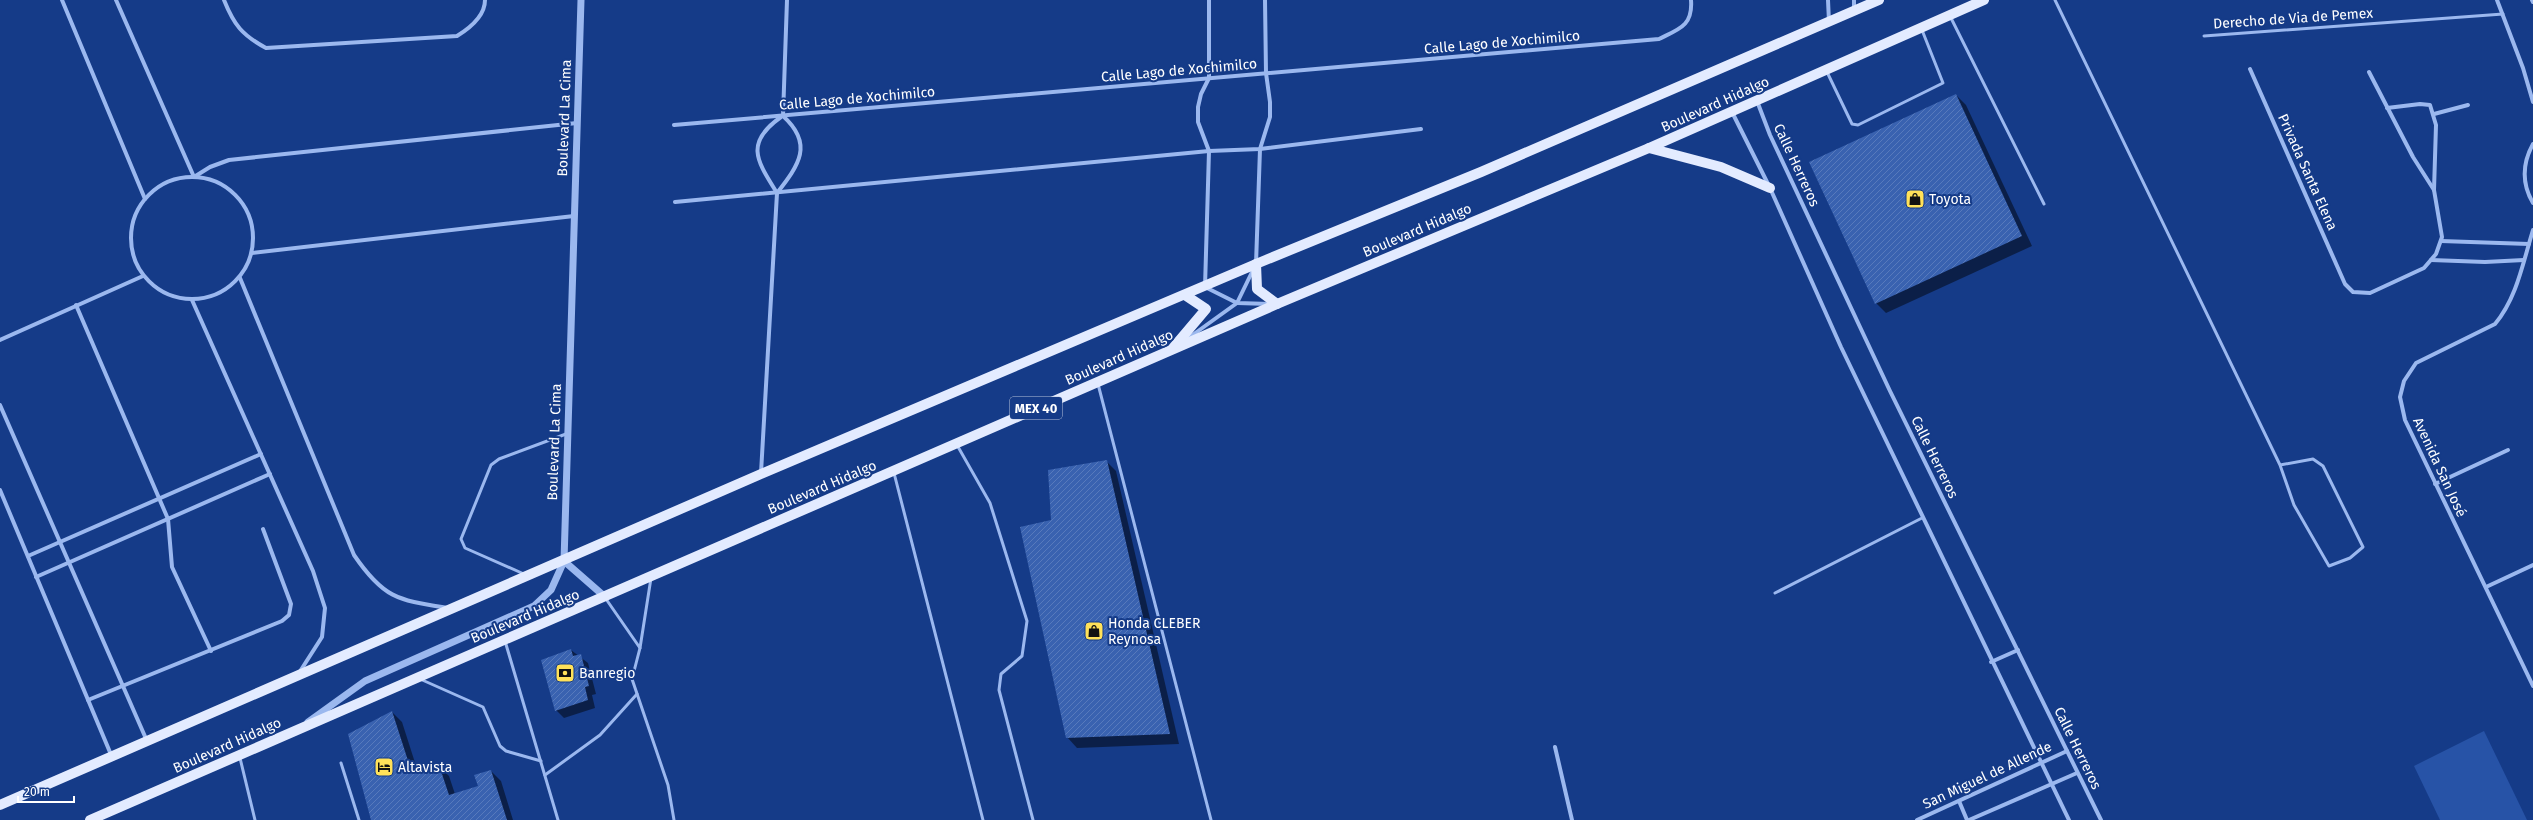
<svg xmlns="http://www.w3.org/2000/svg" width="2533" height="820" font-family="'Fira Sans',sans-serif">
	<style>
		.green { fill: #2753a7 }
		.shadow { fill: #0007 }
		.building { fill: url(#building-hatch) }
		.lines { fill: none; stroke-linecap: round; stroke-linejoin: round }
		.service { stroke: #9bb8ef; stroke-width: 3 }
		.minor { stroke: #9bb8ef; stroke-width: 4 }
		.tertiary { stroke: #9bb8ef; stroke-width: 7 }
		.primary { stroke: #e3ebff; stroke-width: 10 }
		.labels { text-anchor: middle; stroke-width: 4; stroke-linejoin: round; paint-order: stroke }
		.shield { fill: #153b88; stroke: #b9c4db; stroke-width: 1 }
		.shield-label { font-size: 13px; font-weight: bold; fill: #fff }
		.street-label { font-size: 14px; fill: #fff; stroke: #153b88 }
		.poi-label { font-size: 14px; fill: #fff; stroke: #153b88; text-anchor: start }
	</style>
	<defs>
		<pattern id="building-hatch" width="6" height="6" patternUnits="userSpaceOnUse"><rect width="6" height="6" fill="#3962b0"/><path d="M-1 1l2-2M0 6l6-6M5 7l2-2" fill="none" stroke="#577abc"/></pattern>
	</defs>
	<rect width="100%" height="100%" fill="#153b88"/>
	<!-- green -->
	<polygon class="green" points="2484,731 2527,820 2440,820 2414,766"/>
	<!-- shadow -->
	<g class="shadow">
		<polygon points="1956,95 1966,105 2032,246 1886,313 1876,303"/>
		<polygon points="1106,461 1116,471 1179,744 1077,748 1067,737 1052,521"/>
		<polygon points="571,650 588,663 596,694 592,695 595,708 564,718 556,710"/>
		<polygon points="392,712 402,722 418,772 439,766 449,776 455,794 479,787 491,771 501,781 513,820 372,820"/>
	</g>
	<!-- building -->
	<g class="building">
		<polygon points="1956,94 2022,236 1875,304 1809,162"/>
		<polygon points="1107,460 1170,734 1066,738 1020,527 1051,520 1048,470"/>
		<polygon points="571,649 573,656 581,654 589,686 585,687 588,700 555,711 541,660"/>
		<polygon points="392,711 412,773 439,765 449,795 478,786 474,775 491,770 507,820 371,820 348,734"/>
	</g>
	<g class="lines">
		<!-- service -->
		<g class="service">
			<polyline points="2055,0 2280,465 2294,505 2329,566 2350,558 2363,547 2323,466 2313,459 2280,465"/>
			<polyline points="1951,18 2044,204"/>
			<polyline points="2204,36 2503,14"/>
			<polyline points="1827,72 1852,124 1858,125 1943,83 1922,30"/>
			<polyline points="1098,384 1211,820"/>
			<polyline points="957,445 990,503 1027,621 1022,656 1001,674 999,690 1033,820"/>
			<polyline points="894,473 983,820"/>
			<polyline points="524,574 465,548 461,539 491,465 499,459 566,434"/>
			<polyline points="651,578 640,648 632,679 668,785 674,820"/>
			<polyline points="1775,593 1922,518"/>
			<polyline points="606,599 640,648"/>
			<polyline points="505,641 558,820"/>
			<polyline points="420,679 483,707 500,746 506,751 541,761"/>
			<polyline points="240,758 255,820"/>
			<polyline points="341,763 359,820"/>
			<polyline points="545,775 600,735 637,694"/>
		</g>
		<!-- minor -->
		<g class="minor">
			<polyline points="62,0 145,199"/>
			<polyline points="116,0 194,177 210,167 229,160 577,123"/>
			<path d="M224 0C234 25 242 35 266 48L457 36C470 28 485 16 485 0"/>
			<polyline points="1209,0 1209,78 1201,94 1198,107 1198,122 1209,151 1205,287 1237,303 1270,304"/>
			<polyline points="1828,0 1829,22"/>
			<polyline points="1854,0 1854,10"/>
			<polyline points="2497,0 2523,68 2533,102"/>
			<polyline points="2532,0 2533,2"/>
			<polyline points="2250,69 2345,284 2353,292 2370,293 2424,268 2436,254 2442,237 2434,190 2413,157 2369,72"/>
			<polyline points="1757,101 1770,135 1890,391 2101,820"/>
			<polyline points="2387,108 2420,104 2430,105 2436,125 2434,190"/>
			<polyline points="1732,112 1770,188 1841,347 2069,820"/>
			<polyline points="2434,114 2468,105"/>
			<polyline points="783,116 787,0"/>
			<path d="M674 125 1659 39C1679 29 1693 26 1691 0"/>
			<path d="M2533 144C2522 164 2522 184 2533 203"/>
			<circle cx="192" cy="238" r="61"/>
			<path d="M777 193C799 165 814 144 783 116"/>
			<polyline points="675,202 1209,151 1260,149 1421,129"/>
			<path d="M2533 230C2523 262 2517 298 2495 324L2416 363 2404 381 2400 397 2405 420 2533 686"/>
			<polyline points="2441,241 2529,244"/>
			<polyline points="252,253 574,216"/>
			<polyline points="2431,260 2485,262 2524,260"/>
			<polyline points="1256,264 1260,149 1270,117 1270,102 1266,73 1265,0"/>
			<path d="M240 278 354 555C384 599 398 600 448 608"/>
			<polyline points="192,300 313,571 325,608 322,637 299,673"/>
			<polyline points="76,305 168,519 172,567 211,651"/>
			<polyline points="1187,339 1237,303 1253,270"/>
			<polyline points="0,340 143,276"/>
			<polyline points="0,405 147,741"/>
			<path d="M761 473 777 193C757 161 744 143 781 117"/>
			<polyline points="2435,484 2508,450"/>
			<polyline points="0,490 112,757"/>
			<polyline points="28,556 261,454"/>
			<polyline points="36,577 270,474"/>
			<polyline points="2486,587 2533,565"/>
			<polyline points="1991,662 2018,650"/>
			<polyline points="88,700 282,621 289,615 291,604 263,529"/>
			<polyline points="1555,747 1572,820"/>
			<polyline points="1959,801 1967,820"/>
			<polyline points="1917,820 2067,751"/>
			<polyline points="1969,820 2077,773"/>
		</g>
		<!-- tertiary -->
		<g class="tertiary">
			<polyline points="564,561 604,596"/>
			<polyline points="308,722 365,681 534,606 551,590 564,561 581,0"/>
		</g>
		<!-- primary -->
		<g class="primary">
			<polyline points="1649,148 1721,167 1770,188"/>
			<polyline points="1256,264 1257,289 1277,304"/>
			<polyline points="1173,348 1206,309 1185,295"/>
			<polyline points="0,805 761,474 1256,264 1481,172 1879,0"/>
			<polyline points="90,820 1277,304 1649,148 1984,0"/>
		</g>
	</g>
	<!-- icons -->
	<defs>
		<symbol id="shop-square" viewBox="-11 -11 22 22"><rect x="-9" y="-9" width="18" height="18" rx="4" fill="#ffe159" stroke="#153b88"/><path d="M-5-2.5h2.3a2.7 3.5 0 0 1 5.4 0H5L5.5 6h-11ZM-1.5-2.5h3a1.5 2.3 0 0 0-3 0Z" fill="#111"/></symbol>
		<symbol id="bank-square" viewBox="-11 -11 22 22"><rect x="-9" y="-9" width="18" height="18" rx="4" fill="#ffe159" stroke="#153b88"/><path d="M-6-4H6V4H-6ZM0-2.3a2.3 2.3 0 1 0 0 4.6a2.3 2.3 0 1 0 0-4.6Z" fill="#111"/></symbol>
		<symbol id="hotel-square" viewBox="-11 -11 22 22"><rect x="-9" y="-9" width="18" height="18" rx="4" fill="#ffe159" stroke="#153b88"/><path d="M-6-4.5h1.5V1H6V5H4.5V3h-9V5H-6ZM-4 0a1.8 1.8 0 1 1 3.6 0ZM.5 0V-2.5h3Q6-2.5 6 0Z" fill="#111"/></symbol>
	</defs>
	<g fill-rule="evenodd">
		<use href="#shop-square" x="1904" y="188" width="22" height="22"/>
		<use href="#shop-square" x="1083" y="620" width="22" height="22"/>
		<use href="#bank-square" x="554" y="662" width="22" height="22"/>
		<use href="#hotel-square" x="373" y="756" width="22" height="22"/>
	</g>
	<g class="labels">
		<!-- shield labels -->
		<rect class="shield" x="1010" y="397" width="52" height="22" rx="3"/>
		<g class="shield-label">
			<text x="1036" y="413">MEX 40</text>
		</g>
		<!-- street labels -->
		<g class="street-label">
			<text transform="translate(2293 18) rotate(-4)" y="5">Derecho de Via de Pemex</text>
			<text transform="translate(1502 42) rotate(-5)" y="5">Calle Lago de Xochimilco</text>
			<text transform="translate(1179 70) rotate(-5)" y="5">Calle Lago de Xochimilco</text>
			<text transform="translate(857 98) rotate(-5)" y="5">Calle Lago de Xochimilco</text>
			<text transform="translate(1715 104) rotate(-24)" y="5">Boulevard Hidalgo</text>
			<text transform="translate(564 118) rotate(-88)" y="5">Boulevard La Cima</text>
			<text transform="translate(1797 165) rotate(65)" y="5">Calle Herreros</text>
			<text transform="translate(2308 172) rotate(66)" y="5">Privada Santa Elena</text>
			<text transform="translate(1417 230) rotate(-23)" y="5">Boulevard Hidalgo</text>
			<text transform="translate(1119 357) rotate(-24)" y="5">Boulevard Hidalgo</text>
			<text transform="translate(554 442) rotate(-88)" y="5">Boulevard La Cima</text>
			<text transform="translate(1935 457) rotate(64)" y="5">Calle Herreros</text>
			<text transform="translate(2440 467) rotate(65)" y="5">Avenida San José</text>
			<text transform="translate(822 487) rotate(-23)" y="5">Boulevard Hidalgo</text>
			<text transform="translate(525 616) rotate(-23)" y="5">Boulevard Hidalgo</text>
			<text transform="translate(227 745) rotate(-24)" y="5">Boulevard Hidalgo</text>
			<text transform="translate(2078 748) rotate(64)" y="5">Calle Herreros</text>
			<text transform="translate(1987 775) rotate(-25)" y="5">San Miguel de Allende</text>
		</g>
		<!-- poi labels -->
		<g class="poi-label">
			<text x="1929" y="204">Toyota</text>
			<text x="1108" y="628">Honda CLEBER<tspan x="1108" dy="16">Reynosa</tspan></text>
			<text x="579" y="678">Banregio</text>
			<text x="398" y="772">Altavista</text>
		</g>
	</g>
	<!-- scale -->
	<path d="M18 796v6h56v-6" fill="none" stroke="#ffffff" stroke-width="2"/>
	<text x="24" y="796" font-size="12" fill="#ffffff" stroke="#153b88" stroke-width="3" paint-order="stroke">20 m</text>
</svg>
